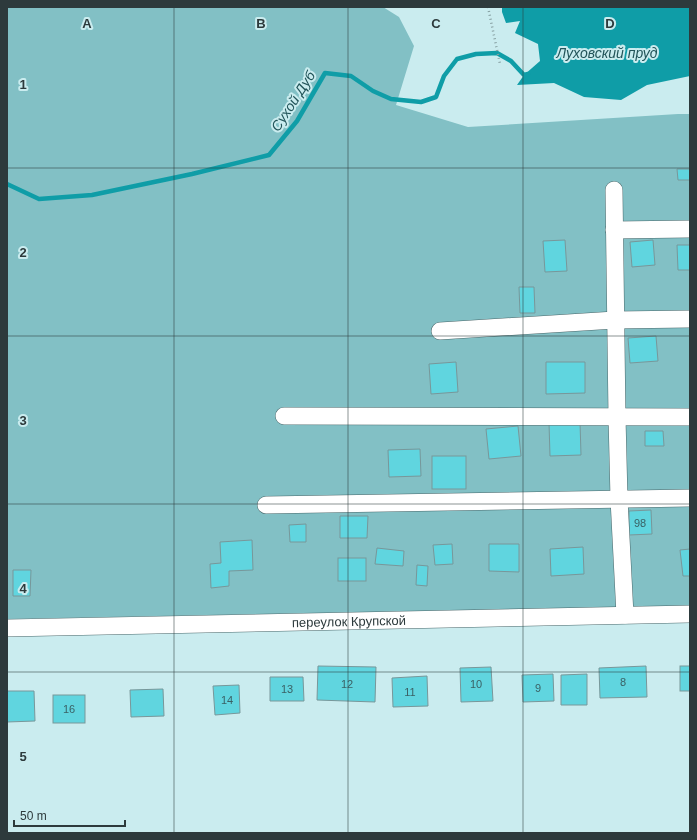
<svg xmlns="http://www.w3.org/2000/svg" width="697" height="840" font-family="Helvetica,sans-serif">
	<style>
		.green { fill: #82c0c5 }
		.water { fill: #0f9da7 }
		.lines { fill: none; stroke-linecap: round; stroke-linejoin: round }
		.stream { stroke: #0f9da7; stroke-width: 4.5 }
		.building { fill: #60d5df; stroke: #78979a }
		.minor-casing { stroke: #49676a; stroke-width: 18 }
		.path { stroke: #87a0a2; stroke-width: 2.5; stroke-dasharray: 1 3; stroke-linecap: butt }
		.minor { stroke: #fff; stroke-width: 17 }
		.grid { fill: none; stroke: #2d3a3c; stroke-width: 1; stroke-opacity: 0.55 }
		.labels { text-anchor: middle; stroke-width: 4; stroke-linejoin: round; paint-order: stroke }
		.number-label { font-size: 11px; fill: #3a6165 }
		.street-label { font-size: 13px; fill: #2d3a3c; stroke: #caecef }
		.water-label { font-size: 14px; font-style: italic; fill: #225459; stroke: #caecef }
		.grid-label { font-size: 13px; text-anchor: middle; font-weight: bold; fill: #2d3a3c; stroke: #caecef; stroke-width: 4; stroke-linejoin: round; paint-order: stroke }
	</style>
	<rect width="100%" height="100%" fill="#caecef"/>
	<!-- green -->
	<polygon class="green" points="7,7 383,7 399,17 414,46 396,105 468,127 678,114 690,114 690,606 7,619"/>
	<!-- water -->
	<polygon class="water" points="502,7 690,7 690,76 647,85 621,100 584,97 554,83 517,85 524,75 540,61 538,44 515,33 520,21 506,23 502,12"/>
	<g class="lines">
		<!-- stream -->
		<polyline class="stream" points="7,184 39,199 92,195 192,174 269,155 297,121 325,73 351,76 373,91 391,99 421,102 436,97 444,76 457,59 476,54 497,53 511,61 524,75 528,74"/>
	</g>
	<!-- building -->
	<g class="building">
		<polygon points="677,169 690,169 690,180 678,180"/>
		<polygon points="565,240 567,271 545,272 543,241"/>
		<polygon points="653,240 655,265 632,267 630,242"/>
		<polygon points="677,245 690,245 690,270 678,270"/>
		<polygon points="519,287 534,287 535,313 520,313"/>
		<polygon points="656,336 658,361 630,363 628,338"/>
		<polygon points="456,362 458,392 431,394 429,364"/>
		<polygon points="546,362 585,362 585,393 546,394"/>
		<polygon points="580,422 581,455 550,456 549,423"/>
		<polygon points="518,426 521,456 489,459 486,429"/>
		<polygon points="645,431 663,431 664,446 645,446"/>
		<polygon points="420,449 421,476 389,477 388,450"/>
		<rect x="432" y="456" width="34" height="33"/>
		<polygon points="651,510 652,534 629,535 629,511"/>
		<polygon points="340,516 368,516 367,538 340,538"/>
		<polygon points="306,524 306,542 290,542 289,525"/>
		<polygon points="252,540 253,570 229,571 229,586 211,588 210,564 221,563 220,542"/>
		<polygon points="452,544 453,564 435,565 433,545"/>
		<polygon points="489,544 519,544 519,572 489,571"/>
		<polygon points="583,547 584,574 551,576 550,549"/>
		<polygon points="377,548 404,551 403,566 375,564"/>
		<polygon points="690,549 690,576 683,576 680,550"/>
		<rect x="338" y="558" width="28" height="23"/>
		<polygon points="417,565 428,566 427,586 416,585"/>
		<polygon points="13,570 31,570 30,596 13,596"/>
		<polygon points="318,666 376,667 375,702 317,700"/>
		<polygon points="646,666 647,697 600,698 599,668"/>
		<rect x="680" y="666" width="10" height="25"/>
		<polygon points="491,667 493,701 461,702 460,668"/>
		<polygon points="553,674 554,701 523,702 522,675"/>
		<polygon points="587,674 587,705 561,705 561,675"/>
		<polygon points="427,676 428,706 393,707 392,678"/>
		<polygon points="270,677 303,677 304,701 270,701"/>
		<polygon points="239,685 240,713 215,715 213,686"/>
		<polygon points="163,689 164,716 131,717 130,690"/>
		<polygon points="7,691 34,691 35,721 7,722"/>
		<rect x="53" y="695" width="32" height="28"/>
	</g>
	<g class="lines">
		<defs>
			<g id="minor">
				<polyline points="614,190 617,417 619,499 625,615"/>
				<polyline points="614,230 690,229"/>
				<polyline points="440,331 615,320 690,319"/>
				<polyline points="284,416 690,417"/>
				<polyline points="266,505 690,498"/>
				<path id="s1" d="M7 628 690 614"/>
			</g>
		</defs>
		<!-- minor casing -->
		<use href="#minor" class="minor-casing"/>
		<!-- path -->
		<polyline class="path" points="488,7 500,64"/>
		<!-- minor -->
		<use href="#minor" class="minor"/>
	</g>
	<!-- grid -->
	<path class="grid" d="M174 7V833M348 7V833M523 7V833M7 168H690M7 336H690M7 504H690M7 672H690"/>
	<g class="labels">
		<!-- number labels -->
		<g class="number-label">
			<text x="640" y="527">98</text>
			<text x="623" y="686">8</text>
			<text x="347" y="688">12</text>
			<text x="476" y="688">10</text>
			<text x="538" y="692">9</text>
			<text x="287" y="693">13</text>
			<text x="410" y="696">11</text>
			<text x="227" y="704">14</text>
			<text x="69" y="713">16</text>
		</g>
		<!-- street labels -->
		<g class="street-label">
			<text dy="5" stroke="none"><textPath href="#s1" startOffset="342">переулок Крупской</textPath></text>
		</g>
		<!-- water labels -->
		<g class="water-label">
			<text x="607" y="58">Луховский пруд</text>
			<text transform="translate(293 101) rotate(-57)" y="5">Сухой Дуб</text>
		</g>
	</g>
	<g class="grid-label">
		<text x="87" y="28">A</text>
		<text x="261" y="28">B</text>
		<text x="436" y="28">C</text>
		<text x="610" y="28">D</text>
		<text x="23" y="89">1</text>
		<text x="23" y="257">2</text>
		<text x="23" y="425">3</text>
		<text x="23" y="593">4</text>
		<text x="23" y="761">5</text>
	</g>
	<!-- border -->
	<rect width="697" height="840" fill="none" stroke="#2d3a3c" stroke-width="16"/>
	<!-- scale -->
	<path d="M14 820v6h111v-6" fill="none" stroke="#2d3a3c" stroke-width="2"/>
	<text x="20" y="820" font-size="12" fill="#2d3a3c" stroke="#caecef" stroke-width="3" paint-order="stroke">50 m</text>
</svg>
